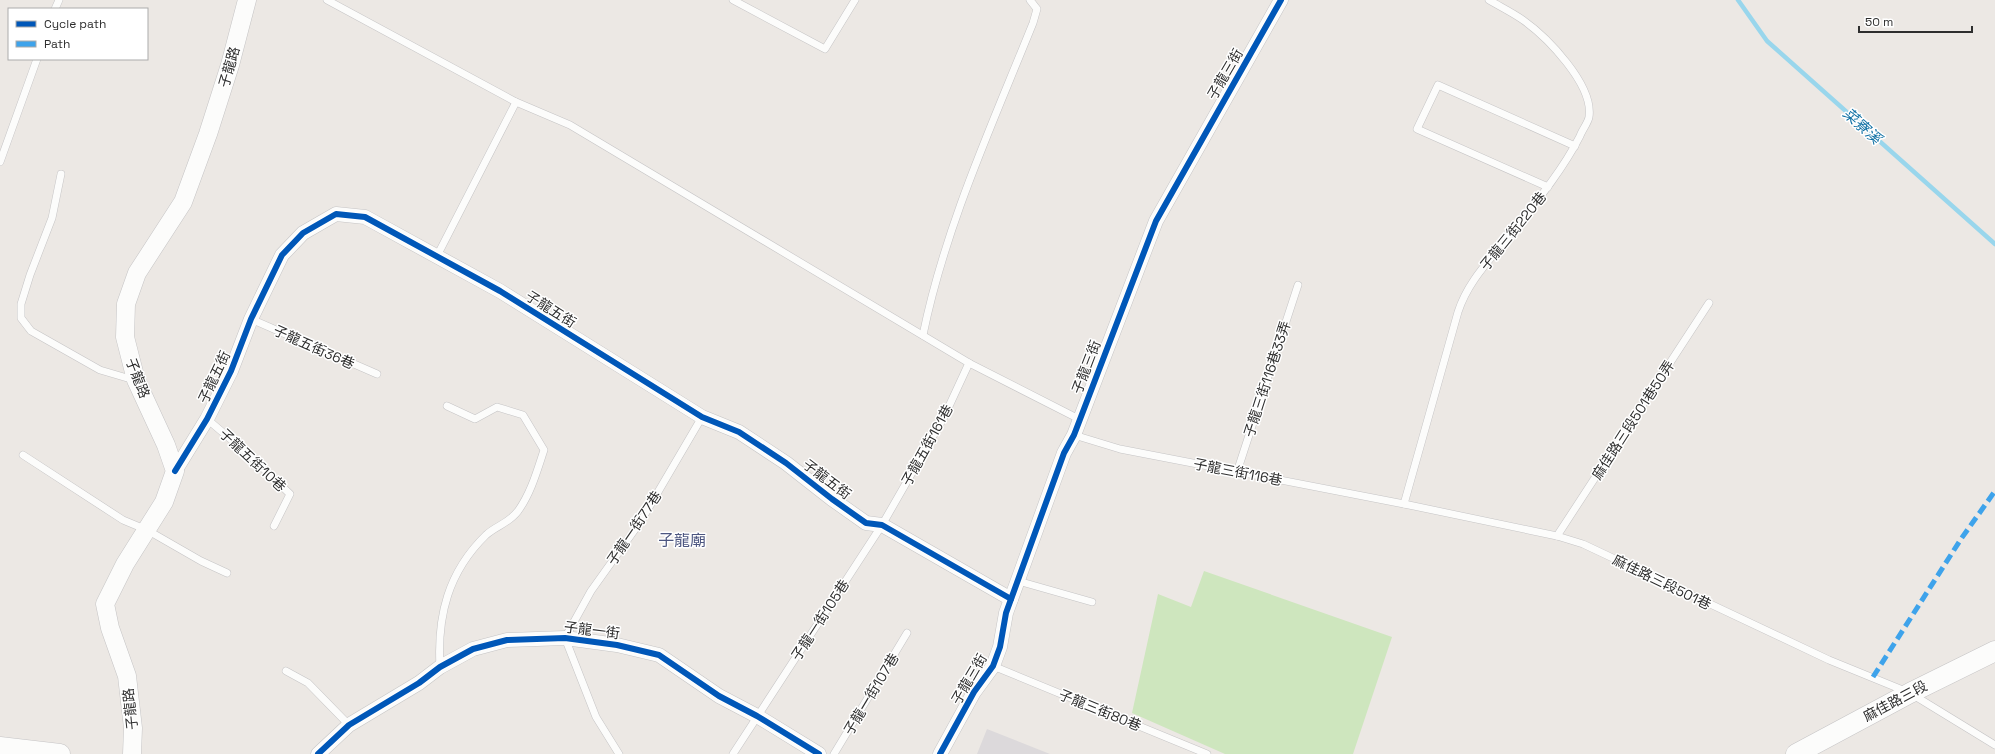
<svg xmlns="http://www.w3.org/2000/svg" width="1995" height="754" font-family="'Space Grotesk','Noto Sans TC',sans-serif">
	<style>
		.industrial { fill: #dcd9db }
		.green { fill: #cee6be }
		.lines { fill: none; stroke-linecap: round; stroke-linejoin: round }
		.stream { stroke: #99d6ec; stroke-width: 4.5 }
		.service-casing { stroke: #c5c4c5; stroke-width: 8 }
		.minor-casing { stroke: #c5c4c5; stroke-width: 15 }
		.tertiary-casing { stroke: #c5c4c5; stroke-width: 19 }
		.secondary-casing { stroke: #c5c4c5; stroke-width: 21 }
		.service { stroke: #fcfcfb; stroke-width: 7 }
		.minor { stroke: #fcfcfb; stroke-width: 14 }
		.tertiary { stroke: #fcfcfb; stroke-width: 18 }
		.secondary { stroke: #fcfcfb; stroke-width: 20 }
		.quiet { stroke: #3ea3eb; stroke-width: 5; stroke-dasharray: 10 5; stroke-linecap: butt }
		.cycleway-casing { stroke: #fff; stroke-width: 8 }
		.cycleway { stroke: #0057b8; stroke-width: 6 }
		.labels { text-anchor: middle; stroke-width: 3; stroke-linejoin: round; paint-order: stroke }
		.street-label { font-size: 14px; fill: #2e2e2e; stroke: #fff }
		.water-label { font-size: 15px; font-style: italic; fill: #0d6fa3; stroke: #fff }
		.quarter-label { font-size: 16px; fill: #4d5680; stroke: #fff }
	</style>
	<rect width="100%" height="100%" fill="#ece8e4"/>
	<!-- industrial -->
	<polygon class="industrial" points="987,729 1050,754 977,754"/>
	<!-- green -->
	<polygon class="green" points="1204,571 1392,637 1353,754 1225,754 1132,713 1158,594 1191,607"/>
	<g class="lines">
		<!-- stream -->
		<polyline class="stream" points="1738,0 1767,41 1995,244"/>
		<defs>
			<g id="service">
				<polyline points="327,0 516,102 570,125 969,363 1079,419"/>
				<polyline points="733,0 825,49 855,0"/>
				<polyline points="55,9 59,0"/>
				<polyline points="0,162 37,59"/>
				<polyline points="61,174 52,218 30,275 21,304 21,318 31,331 100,370 134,380"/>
				<polyline points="1548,187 1417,129 1438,85 1575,146"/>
				<polyline points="437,256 516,102"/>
				<polyline points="251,319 377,374"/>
				<path d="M923 335C945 227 992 125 1033 23L1037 9 1030 0"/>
				<polyline points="207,419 247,453 290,494 274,526"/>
				<polyline points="1074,435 1120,449 1404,504 1557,536 1583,544 1829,660 1910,693 1995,745"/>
				<polyline points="23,455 123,520 147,530 201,561 227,573"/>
				<polyline points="1237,472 1298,285"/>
				<path d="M1404 504 1458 312C1467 284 1486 264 1504 242 1531 208 1560 175 1580 136 1582 130 1588 123 1589 117 1594 85 1547 37 1523 20 1513 13 1501 7 1489 0"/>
				<polyline points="1557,536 1709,303"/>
				<polyline points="1018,581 1092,602"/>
				<polyline points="993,666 1207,754"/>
				<path d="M440 667C437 616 448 572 486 535 497 525 508 524 518 511 531 493 537 471 544 450L523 415 497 407 475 419 447 406"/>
				<polyline points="286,671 308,683 349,725"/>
				<polyline points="619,754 596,717 565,638 591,591 641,521 702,417"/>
				<polyline points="733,754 882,525 944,417 969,363"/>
				<polyline points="834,754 907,633"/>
			</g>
			<g id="minor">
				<polyline points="175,471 207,419 231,371 251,319 282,255 303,233 336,214 365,217 500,291 702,417 739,432 786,463 832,499 866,523 882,525 1011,599"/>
				<polyline points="318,754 349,725 419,683 440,667 473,649 507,640 565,638 617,645 659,655 719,696 757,716 819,754"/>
				<polyline points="940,754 974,692 993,666 1000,647 1006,613 1064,453 1074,435 1156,221 1281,0"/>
			</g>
			<polyline id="tertiary" points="132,754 133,728 127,676 110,628 105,604 125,564 164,502 175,471 166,445 136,380 125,337 126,304 137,273 183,202 208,134 230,65 247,0"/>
			<g id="secondary">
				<polyline points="0,747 60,754"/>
				<polyline points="1796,754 1910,693 1995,651"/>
			</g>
		</defs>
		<!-- service casing -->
		<use href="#service" class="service-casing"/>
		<!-- minor casing -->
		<use href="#minor" class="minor-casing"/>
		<!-- tertiary casing -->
		<use href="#tertiary" class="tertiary-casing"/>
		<!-- secondary casing -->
		<use href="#secondary" class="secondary-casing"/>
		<!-- service -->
		<use href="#service" class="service"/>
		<!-- minor -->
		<use href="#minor" class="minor"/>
		<!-- tertiary -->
		<use href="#tertiary" class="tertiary"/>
		<!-- secondary -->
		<use href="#secondary" class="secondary"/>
		<!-- quiet -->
		<polyline class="quiet" points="1873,677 1961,539 1995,491"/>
		<defs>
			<g id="cycleway">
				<polyline points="175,471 207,419 231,371 251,319 282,255 303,233 336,214 365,217 500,291 702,417 739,432 786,463 832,499 866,523 882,525 1011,599"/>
				<polyline points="318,754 349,725 419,683 440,667 473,649 507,640 565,638 617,645 659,655 719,696 757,716 819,754"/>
				<polyline points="940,754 974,692 993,666 1000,647 1006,613 1064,453 1074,435 1156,221 1281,0"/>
			</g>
		</defs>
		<!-- cycleway casing -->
		<use href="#cycleway" class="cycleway-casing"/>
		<!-- cycleway -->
		<use href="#cycleway" class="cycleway"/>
	</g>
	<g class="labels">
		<!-- street labels -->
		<g class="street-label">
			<text transform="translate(229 67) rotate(-74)" y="5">子龍路</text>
			<text transform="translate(1225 74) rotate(-60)" y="5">子龍三街</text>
			<text transform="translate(1513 231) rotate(-51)" y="5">子龍三街220巷</text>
			<text transform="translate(551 309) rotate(32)" y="5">子龍五街</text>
			<text transform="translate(314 347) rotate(24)" y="5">子龍五街36巷</text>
			<text transform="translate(1086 367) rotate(-69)" y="5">子龍三街</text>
			<text transform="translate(214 377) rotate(-65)" y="5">子龍五街</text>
			<text transform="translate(138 378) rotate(69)" y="5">子龍路</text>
			<text transform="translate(1267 379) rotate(-72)" y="5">子龍三街116巷33弄</text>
			<text transform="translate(1633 420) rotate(-57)" y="5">麻佳路三段501巷50弄</text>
			<text transform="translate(927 445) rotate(-61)" y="5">子龍五街161巷</text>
			<text transform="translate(253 460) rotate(43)" y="5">子龍五街10巷</text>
			<text transform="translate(1238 472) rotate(11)" y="5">子龍三街116巷</text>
			<text transform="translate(827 479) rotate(37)" y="5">子龍五街</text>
			<text transform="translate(634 528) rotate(-56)" y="5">子龍一街77巷</text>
			<text transform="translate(1662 582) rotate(26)" y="5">麻佳路三段501巷</text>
			<text transform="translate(820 620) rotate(-57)" y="5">子龍一街105巷</text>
			<text transform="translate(592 630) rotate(7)" y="5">子龍一街</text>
			<text transform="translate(969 679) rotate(-60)" y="5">子龍三街</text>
			<text transform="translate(871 694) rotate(-59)" y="5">子龍一街107巷</text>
			<text transform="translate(1895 701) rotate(-28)" y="5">麻佳路三段</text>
			<text transform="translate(130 709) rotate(-96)" y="5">子龍路</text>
			<text transform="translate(1100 710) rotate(22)" y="5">子龍三街80巷</text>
		</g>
		<!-- water labels -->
		<g class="water-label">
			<text transform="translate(1862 126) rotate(42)" y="5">菜寮溪</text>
		</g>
		<!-- quarter labels -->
		<g class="quarter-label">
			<text x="682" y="546">子龍廟</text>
		</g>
	</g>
	<!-- legend -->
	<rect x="8" y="8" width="140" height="52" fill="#ffffff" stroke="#ababab"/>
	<rect x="16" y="21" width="20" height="6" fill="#0057b8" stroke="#ababab"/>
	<text x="44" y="28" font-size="12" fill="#2e2e2e">Cycle path</text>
	<rect x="16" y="41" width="20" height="6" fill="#3ea3eb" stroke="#ababab"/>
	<text x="44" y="48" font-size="12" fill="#2e2e2e">Path</text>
	<!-- scale -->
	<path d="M1859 26v6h113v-6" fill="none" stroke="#2e2e2e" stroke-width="2"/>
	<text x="1865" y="26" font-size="12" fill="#2e2e2e" stroke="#ffffff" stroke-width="3" paint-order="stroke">50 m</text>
</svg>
